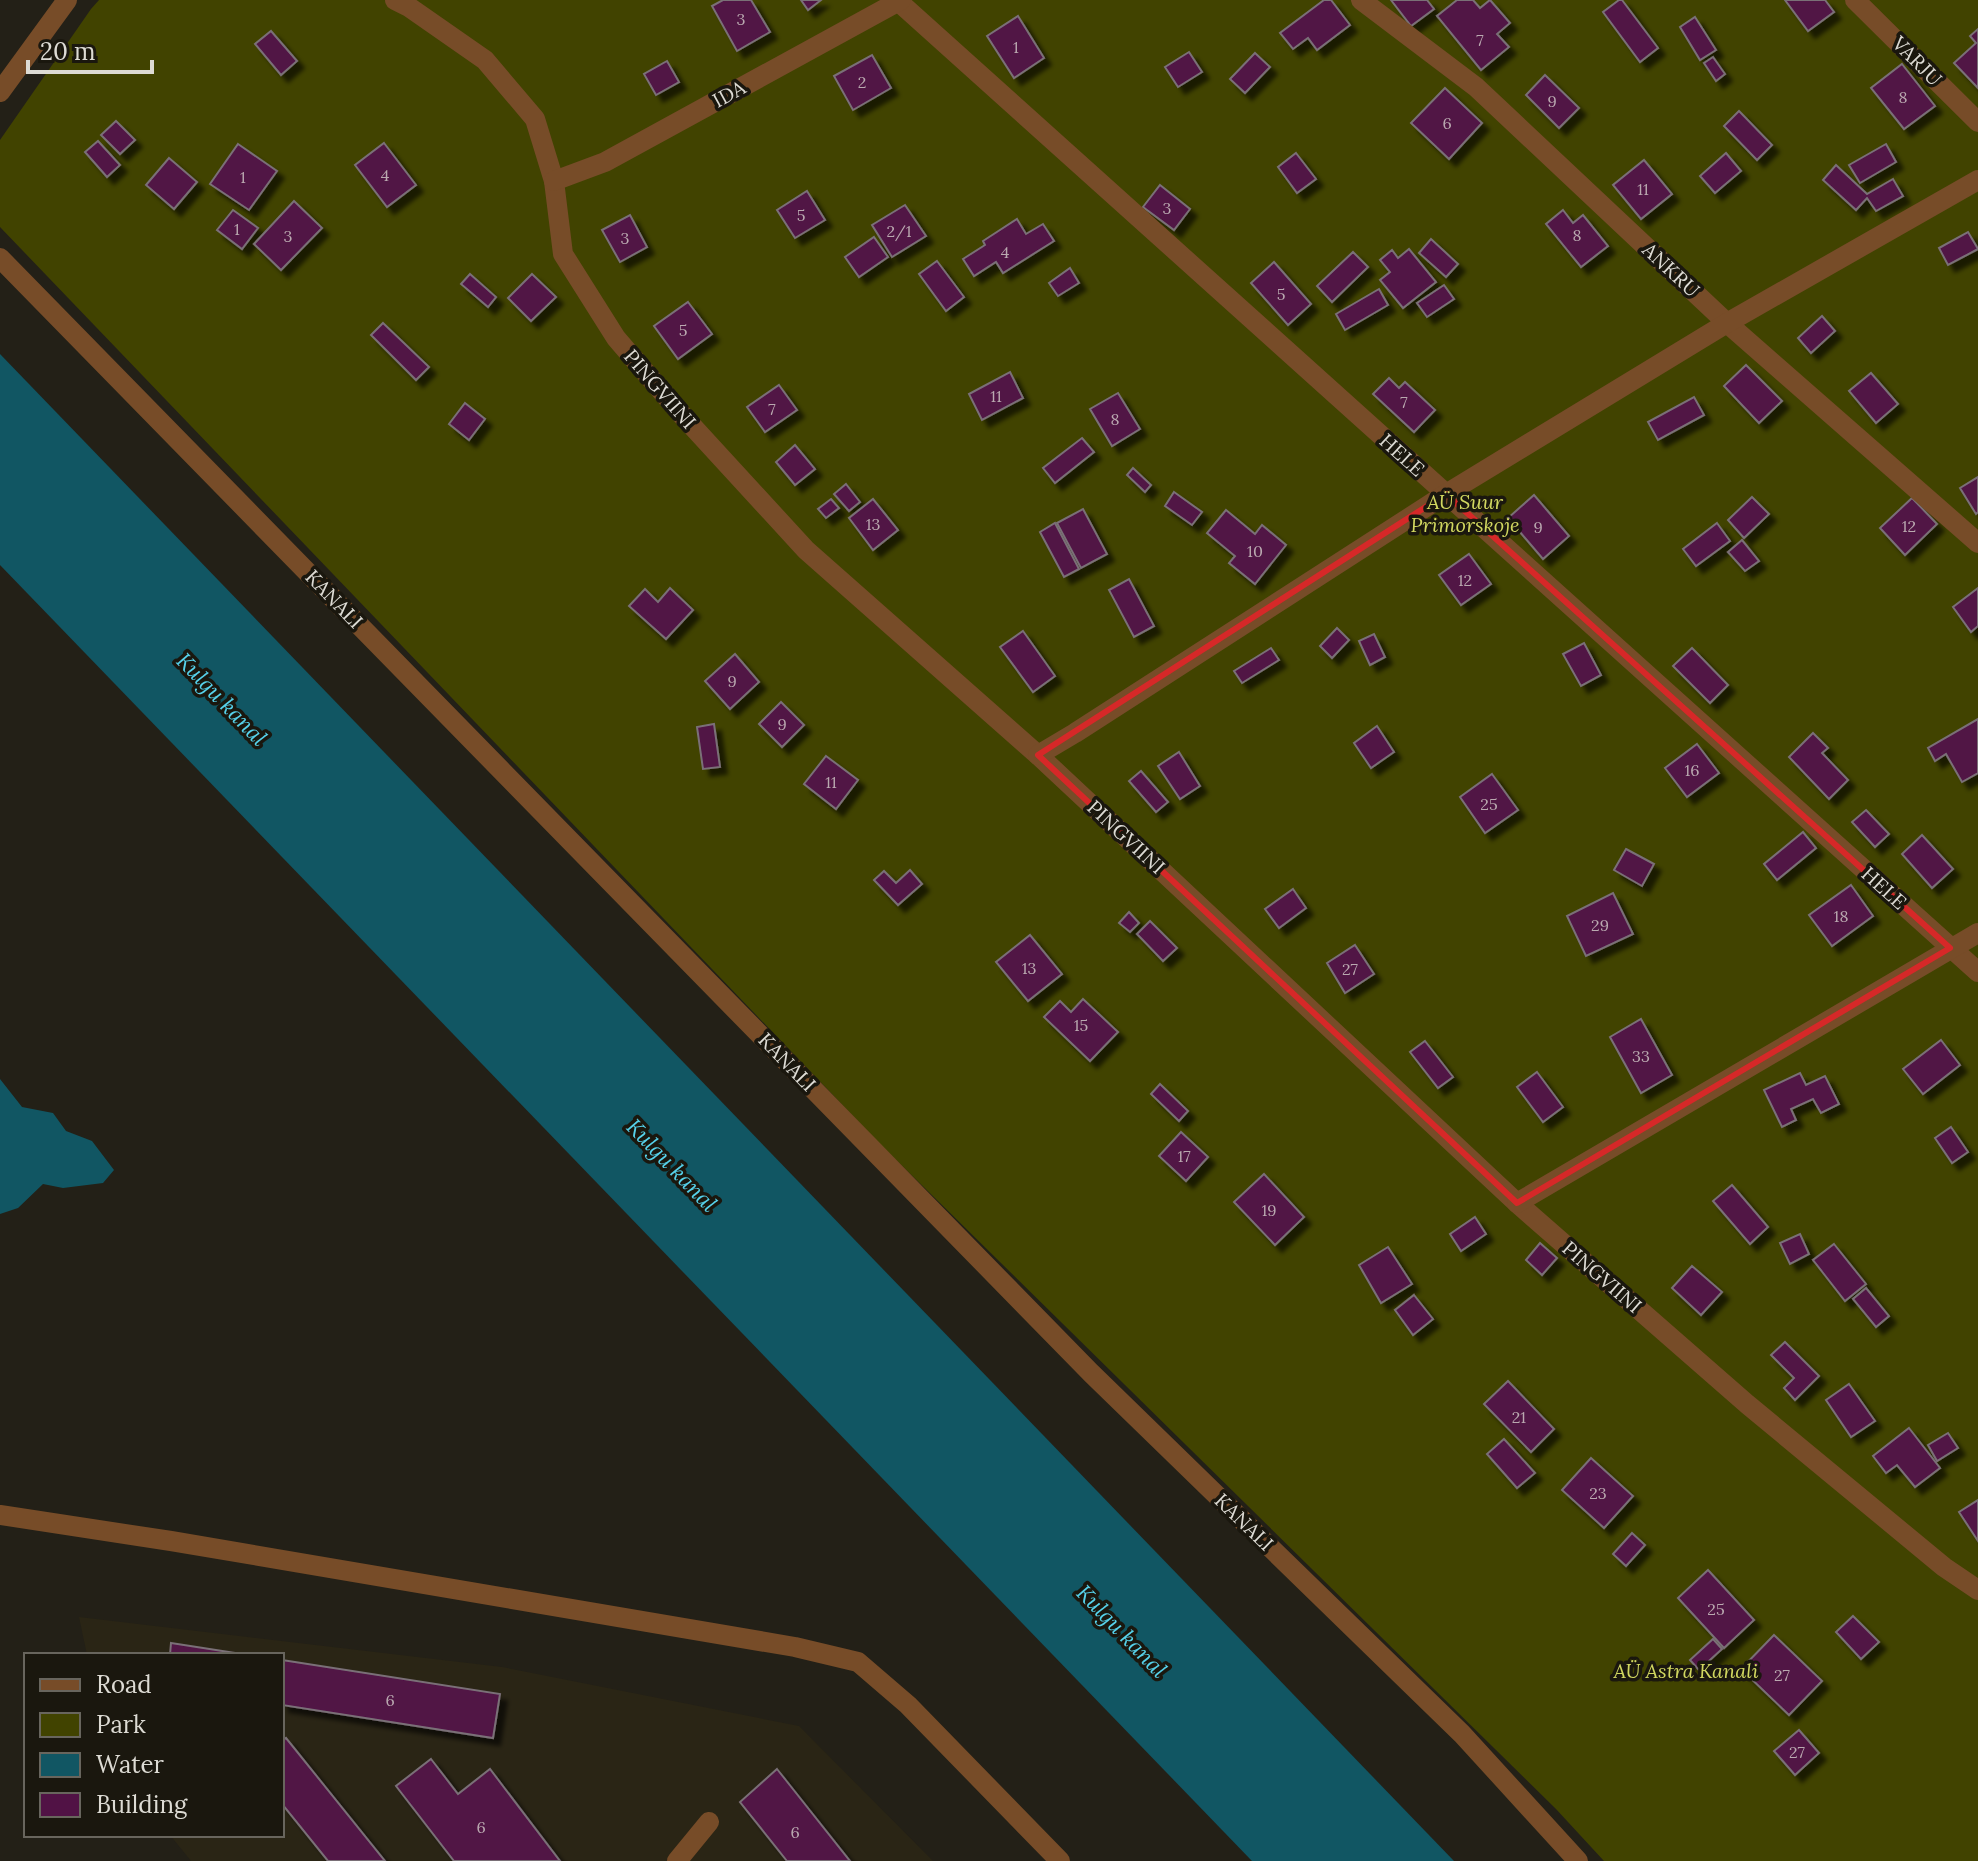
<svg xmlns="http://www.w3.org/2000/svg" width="1978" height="1861" font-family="Lora,serif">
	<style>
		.built { fill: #2a2515 }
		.green { fill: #414300 }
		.water { fill: #115663 }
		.building { fill: #511245; stroke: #7a6f77; stroke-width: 2; filter: url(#shadow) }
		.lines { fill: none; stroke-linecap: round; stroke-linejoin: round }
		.lane { stroke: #774c28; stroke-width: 20 }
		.street { stroke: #774c28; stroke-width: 20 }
		.marked { fill: none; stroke: #d62828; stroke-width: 6; stroke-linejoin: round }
		.labels { text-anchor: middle; stroke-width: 7; stroke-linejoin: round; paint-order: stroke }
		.number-label { font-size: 16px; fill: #baa9b0 }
		.street-label { font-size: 20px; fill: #dddbd4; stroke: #1a170e }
		.park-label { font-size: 20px; font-style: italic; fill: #d1d760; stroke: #1a170e }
		.water-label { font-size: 22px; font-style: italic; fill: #56d1ea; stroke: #1a170e }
	</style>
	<defs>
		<filter id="shadow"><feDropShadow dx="7" dy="7" stdDeviation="2" flood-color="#0009"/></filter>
	</defs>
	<rect width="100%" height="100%" fill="#232017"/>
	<!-- built -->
	<polygon class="built" points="79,1617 502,1667 799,1726 933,1861 191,1861 170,1835 282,1835 282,1655 87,1655"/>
	<!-- green -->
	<polygon class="green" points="99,0 1978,0 1978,1861 1604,1861 1556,1809 878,1142 0,227 0,140 91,9"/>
	<!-- water -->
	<g class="water">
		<polygon points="0,354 1454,1861 1252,1861 0,565"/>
		<polygon points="0,1079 22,1107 53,1113 66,1131 92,1141 114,1170 103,1183 63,1188 43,1184 18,1208 0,1214"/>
	</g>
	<!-- building -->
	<g class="building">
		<polygon points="723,0 751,0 770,32 737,51 712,6"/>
		<polygon points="801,0 821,0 808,10"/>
		<polygon points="1324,0 1331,0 1350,25 1317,50 1308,38 1293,49 1280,33"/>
		<polygon points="1391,0 1427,0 1434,9 1411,26"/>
		<polygon points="1457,0 1473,0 1480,8 1490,0 1510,23 1497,34 1509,47 1481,70 1437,16"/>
		<polygon points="1619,0 1622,0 1658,48 1640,62 1603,12"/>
		<polygon points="1785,0 1825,0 1834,12 1808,31"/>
		<polygon points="1018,16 1044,58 1014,78 987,36"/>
		<polygon points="1695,17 1716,50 1700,60 1680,27"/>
		<polygon points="1978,29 1978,88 1954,63 1976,43 1970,36"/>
		<polygon points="271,31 297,61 281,75 255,44"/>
		<polygon points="1189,52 1202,72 1178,87 1165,67"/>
		<polygon points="1255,53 1270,67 1245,93 1230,79"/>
		<polygon points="872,55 891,88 853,110 834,76"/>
		<polygon points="1713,57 1725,74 1716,81 1704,63"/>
		<polygon points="667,61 679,82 656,95 644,74"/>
		<polygon points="1902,64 1935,106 1904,129 1871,88"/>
		<polygon points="1545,75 1579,108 1559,128 1526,95"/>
		<polygon points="1445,88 1482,123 1449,159 1411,123"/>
		<polygon points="1739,111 1772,145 1757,160 1724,126"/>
		<polygon points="116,121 135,140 120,154 101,135"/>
		<polygon points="98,141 120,165 107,177 85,152"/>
		<polygon points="384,143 416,185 387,207 355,165"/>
		<polygon points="238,144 277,171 249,210 210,184"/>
		<polygon points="1886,144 1896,162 1860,183 1849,165"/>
		<polygon points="1296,153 1316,179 1297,193 1278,167"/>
		<polygon points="1726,153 1741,171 1715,193 1700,176"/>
		<polygon points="169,158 197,182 174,209 146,185"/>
		<polygon points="1644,160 1672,194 1641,219 1613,185"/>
		<polygon points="1836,165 1867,194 1893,179 1903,196 1876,211 1867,198 1856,210 1823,180"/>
		<polygon points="1160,185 1190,209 1174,230 1143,207"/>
		<polygon points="807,191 825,220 795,238 777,210"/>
		<polygon points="294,201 322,228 281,270 254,244"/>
		<polygon points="905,205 926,236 892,257 872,225"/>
		<polygon points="233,210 258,228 242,249 217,230"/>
		<polygon points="1563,210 1573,223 1583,215 1608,246 1581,267 1546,224"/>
		<polygon points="630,215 647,247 620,262 602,230"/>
		<polygon points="1017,219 1026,234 1043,224 1054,241 1003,273 996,262 974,276 963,259 985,245 983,241"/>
		<polygon points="1968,232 1978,249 1948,265 1939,248"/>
		<polygon points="874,237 888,257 859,277 845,257"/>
		<polygon points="1431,239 1458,264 1446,277 1419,253"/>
		<polygon points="1409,249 1436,282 1403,308 1380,280 1390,272 1380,260 1392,250 1398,258"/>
		<polygon points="1353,252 1368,267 1332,302 1317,286"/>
		<polygon points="937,261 964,297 946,311 919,274"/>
		<polygon points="1274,262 1311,304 1288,325 1251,283"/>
		<polygon points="1070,268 1079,283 1058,296 1049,283"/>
		<polygon points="470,274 496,297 488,307 461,284"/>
		<polygon points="532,274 556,297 531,321 508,298"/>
		<polygon points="1444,285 1454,299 1427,317 1417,303"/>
		<polygon points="1379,289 1388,305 1345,330 1336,314"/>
		<polygon points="688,302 712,334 678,359 654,326"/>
		<polygon points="1822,316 1835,331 1811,353 1798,338"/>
		<polygon points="383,323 429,367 416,380 371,335"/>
		<polygon points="1746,365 1782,401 1759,423 1724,386"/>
		<polygon points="1010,372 1023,398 982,420 969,394"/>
		<polygon points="1871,373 1898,404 1876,423 1849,391"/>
		<polygon points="1389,378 1399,388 1405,382 1435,410 1414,432 1373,394"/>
		<polygon points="779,385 797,410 765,432 747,407"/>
		<polygon points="1118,393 1140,429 1112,446 1090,409"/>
		<polygon points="1694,397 1704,415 1658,440 1648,422"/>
		<polygon points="465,403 485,419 469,440 449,424"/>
		<polygon points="1082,438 1094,452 1055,483 1043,468"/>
		<polygon points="795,445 815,469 795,485 776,462"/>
		<polygon points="1133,468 1151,485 1145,492 1127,475"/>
		<polygon points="1978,477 1978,512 1976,514 1960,488"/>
		<polygon points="846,484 860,502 849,511 834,494"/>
		<polygon points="1174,492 1202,512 1192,525 1165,506"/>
		<polygon points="1534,495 1569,536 1543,559 1508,518"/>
		<polygon points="1752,497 1769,514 1744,538 1728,520"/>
		<polygon points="1912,498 1937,524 1905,555 1880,528"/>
		<polygon points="831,499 839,508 826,518 818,509"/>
		<polygon points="873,499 898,530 873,550 849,518"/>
		<polygon points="1083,509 1107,554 1081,568 1057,523"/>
		<polygon points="1226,510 1255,534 1262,525 1286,545 1255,584 1229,563 1235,556 1207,533"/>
		<polygon points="1055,523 1079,569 1064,577 1040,532"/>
		<polygon points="1717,523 1730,541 1696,566 1683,549"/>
		<polygon points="1742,540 1759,561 1745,571 1728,552"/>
		<polygon points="1469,554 1491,584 1461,605 1439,575"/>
		<polygon points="1129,579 1154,626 1134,637 1109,590"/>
		<polygon points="670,588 693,610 666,639 629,606 645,589 658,602"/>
		<polygon points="1978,588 1978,626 1971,632 1953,607"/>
		<polygon points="1337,628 1349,640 1332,658 1320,646"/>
		<polygon points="1023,631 1055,676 1033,692 1000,647"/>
		<polygon points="1374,634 1385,657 1370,665 1359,641"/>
		<polygon points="1584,643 1601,675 1581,686 1563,654"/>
		<polygon points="1271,648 1279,660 1242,683 1234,671"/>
		<polygon points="1692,648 1728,685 1710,703 1673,666"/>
		<polygon points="735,654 759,682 730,709 705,681"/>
		<polygon points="781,702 804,725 782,747 759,724"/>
		<polygon points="1978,719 1978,773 1962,782 1946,754 1935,761 1928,748"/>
		<polygon points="714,724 720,767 703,769 697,727"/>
		<polygon points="1377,726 1394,752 1371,768 1354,743"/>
		<polygon points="1813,733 1828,748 1822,753 1848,780 1829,799 1789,757"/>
		<polygon points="1697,744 1719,773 1687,797 1665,768"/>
		<polygon points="1179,752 1200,786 1180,799 1158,766"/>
		<polygon points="826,756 858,780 836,809 804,784"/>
		<polygon points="1141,771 1168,802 1156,812 1129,781"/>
		<polygon points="1492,774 1518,810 1485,833 1460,797"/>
		<polygon points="1866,810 1889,834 1875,847 1852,822"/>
		<polygon points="1803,832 1816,848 1777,880 1764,864"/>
		<polygon points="1922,835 1953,869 1932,888 1902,854"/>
		<polygon points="1626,849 1654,864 1642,886 1614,870"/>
		<polygon points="910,870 922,884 898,905 874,880 884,871 896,883"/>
		<polygon points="1851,885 1873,916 1832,946 1809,915"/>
		<polygon points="1293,889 1306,908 1279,928 1265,909"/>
		<polygon points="1613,893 1633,934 1586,956 1567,916"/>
		<polygon points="1129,912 1139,923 1130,932 1119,923"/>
		<polygon points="1150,921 1177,948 1163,961 1137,934"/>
		<polygon points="1030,935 1062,974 1028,1001 996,962"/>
		<polygon points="1355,945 1374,974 1345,993 1327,963"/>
		<polygon points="1083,999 1118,1032 1090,1061 1044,1017 1060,1001 1071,1012"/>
		<polygon points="1641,1019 1672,1075 1641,1093 1610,1037"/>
		<polygon points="1941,1040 1960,1065 1923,1094 1903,1069"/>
		<polygon points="1425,1041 1453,1077 1438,1088 1410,1052"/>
		<polygon points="1537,1072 1563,1107 1543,1122 1517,1087"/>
		<polygon points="1800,1073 1806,1085 1825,1076 1839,1104 1821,1113 1813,1099 1791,1109 1796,1120 1782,1127 1764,1090"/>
		<polygon points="1160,1084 1188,1111 1179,1121 1151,1094"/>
		<polygon points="1951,1127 1968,1152 1952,1163 1935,1138"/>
		<polygon points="1181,1132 1208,1157 1186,1181 1159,1156"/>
		<polygon points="1264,1174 1304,1217 1275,1245 1234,1202"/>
		<polygon points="1732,1185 1768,1227 1750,1244 1713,1201"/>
		<polygon points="1475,1217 1486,1234 1461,1251 1450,1234"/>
		<polygon points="1800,1234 1809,1254 1790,1264 1780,1243"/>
		<polygon points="1540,1243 1557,1258 1542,1275 1526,1260"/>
		<polygon points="1834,1244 1866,1284 1845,1301 1813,1260"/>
		<polygon points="1388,1247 1412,1284 1381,1303 1359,1265"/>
		<polygon points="1692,1266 1722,1292 1701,1315 1672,1288"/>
		<polygon points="1866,1288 1889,1316 1876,1327 1853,1299"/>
		<polygon points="1414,1295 1433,1319 1413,1335 1395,1310"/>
		<polygon points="1785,1342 1819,1376 1795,1400 1784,1388 1794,1378 1771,1355"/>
		<polygon points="1508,1381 1554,1429 1531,1452 1484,1404"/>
		<polygon points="1849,1384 1875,1421 1851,1437 1826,1400"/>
		<polygon points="1909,1428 1940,1468 1915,1487 1897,1465 1886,1473 1873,1456"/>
		<polygon points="1948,1433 1958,1448 1937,1461 1928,1445"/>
		<polygon points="1504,1439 1535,1473 1517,1488 1487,1454"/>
		<polygon points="1591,1458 1633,1496 1604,1528 1562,1490"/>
		<polygon points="1978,1500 1978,1541 1959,1512"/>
		<polygon points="1632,1533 1645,1545 1626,1566 1613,1554"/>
		<polygon points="1708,1570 1754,1620 1724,1648 1678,1598"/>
		<polygon points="1853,1616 1879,1642 1861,1659 1836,1632"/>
		<polygon points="1774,1635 1822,1681 1789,1715 1741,1669"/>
		<polygon points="1713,1639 1722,1649 1699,1670 1690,1660"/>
		<polygon points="171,1643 248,1655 170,1655"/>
		<polygon points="282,1660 500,1694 493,1738 282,1705"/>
		<polygon points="1799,1730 1819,1753 1795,1775 1774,1751"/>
		<polygon points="286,1738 385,1861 328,1861 282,1804 282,1741"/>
		<polygon points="431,1759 458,1794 490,1769 560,1861 454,1861 396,1786"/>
		<polygon points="777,1769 850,1861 787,1861 740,1802"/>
	</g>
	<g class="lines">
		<!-- lane -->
		<g class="lane">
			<polyline points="0,1515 171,1541 795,1647 858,1662 908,1705 1060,1861"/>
			<polyline points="677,1861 709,1822"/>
		</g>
		<!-- street -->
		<g class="street">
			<polyline points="395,0 409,7 485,60 535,119 554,181 563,254 616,338 683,416 806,550 1038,755 1517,1203 1747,1404 1944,1567 1978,1590"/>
			<polyline points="1361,0 1476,87 1727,323 1978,543"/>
			<polyline points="1855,0 1978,122"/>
			<polyline points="899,2 1978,972"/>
			<polyline points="0,92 67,0"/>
			<polyline points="554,181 605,162 901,0"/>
			<polyline points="0,258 1091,1373 1462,1734 1578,1861"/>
			<polyline points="1038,755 1075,733 1446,494 1727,323 1978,180"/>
			<polyline points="1517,1203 1978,933"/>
		</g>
	</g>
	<!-- marked area -->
	<path class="marked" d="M1446 494 1950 948 1517 1203 1038 755Z"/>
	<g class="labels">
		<!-- number labels -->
		<g class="number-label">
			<text x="741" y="25">3</text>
			<text x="1480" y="46">7</text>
			<text x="1016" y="53">1</text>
			<text x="862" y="88">2</text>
			<text x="1903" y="103">8</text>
			<text x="1552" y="107">9</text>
			<text x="1447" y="129">6</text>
			<text x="385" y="181">4</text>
			<text x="243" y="183">1</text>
			<text x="1643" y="195">11</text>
			<text x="1167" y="214">3</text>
			<text x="801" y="221">5</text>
			<text x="237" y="235">1</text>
			<text x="899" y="237">2/1</text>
			<text x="1577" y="241">8</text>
			<text x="288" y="242">3</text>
			<text x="625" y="244">3</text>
			<text x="1005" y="258">4</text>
			<text x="1281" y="300">5</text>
			<text x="683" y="336">5</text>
			<text x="996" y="402">11</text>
			<text x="1404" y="408">7</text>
			<text x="772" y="415">7</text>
			<text x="1115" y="425">8</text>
			<text x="873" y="530">13</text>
			<text x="1909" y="532">12</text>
			<text x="1538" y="533">9</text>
			<text x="1255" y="557">10</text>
			<text x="1465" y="586">12</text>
			<text x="732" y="687">9</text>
			<text x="782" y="730">9</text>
			<text x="1692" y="776">16</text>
			<text x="831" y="788">11</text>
			<text x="1489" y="810">25</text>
			<text x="1841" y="922">18</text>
			<text x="1600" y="931">29</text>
			<text x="1029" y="974">13</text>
			<text x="1350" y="975">27</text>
			<text x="1081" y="1031">15</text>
			<text x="1641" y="1062">33</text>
			<text x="1184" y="1162">17</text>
			<text x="1269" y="1216">19</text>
			<text x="1519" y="1423">21</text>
			<text x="1598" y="1499">23</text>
			<text x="1716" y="1615">25</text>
			<text x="1782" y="1681">27</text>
			<text x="390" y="1706">6</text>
			<text x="1797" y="1758">27</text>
			<text x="481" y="1833">6</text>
			<text x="795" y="1838">6</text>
		</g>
		<!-- street labels -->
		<g class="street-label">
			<text transform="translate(1917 61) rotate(45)" y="7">VARJU</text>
			<text transform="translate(729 94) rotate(-29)" y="7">IDA</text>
			<text transform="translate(1671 270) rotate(43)" y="7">ANKRU</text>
			<text transform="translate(660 389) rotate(49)" y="7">PINGVIINI</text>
			<text transform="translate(1402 455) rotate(42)" y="7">HELE</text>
			<text transform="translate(334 599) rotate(46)" y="7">KANALI</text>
			<text transform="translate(1126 837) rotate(43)" y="7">PINGVIINI</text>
			<text transform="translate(1884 888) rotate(42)" y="7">HELE</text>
			<text transform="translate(787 1062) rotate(46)" y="7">KANALI</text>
			<text transform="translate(1602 1277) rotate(41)" y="7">PINGVIINI</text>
			<text transform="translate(1244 1522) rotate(44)" y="7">KANALI</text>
		</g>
		<!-- park labels -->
		<g class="park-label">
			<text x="1465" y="509">AÜ Suur<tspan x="1465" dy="23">Primorskoje</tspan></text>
			<text x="1686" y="1678">AÜ Astra Kanali</text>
		</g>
		<!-- water labels -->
		<g class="water-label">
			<text transform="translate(222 699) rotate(46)" y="8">Kulgu kanal</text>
			<text transform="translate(672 1165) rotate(46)" y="8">Kulgu kanal</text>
			<text transform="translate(1122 1631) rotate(46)" y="8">Kulgu kanal</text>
		</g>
	</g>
	<!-- legend -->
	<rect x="24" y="1653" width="260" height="184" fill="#1a170e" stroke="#68655d" stroke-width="2"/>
	<rect x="40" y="1679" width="40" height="12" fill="#774c28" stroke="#68655d" stroke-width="2"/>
	<text x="96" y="1693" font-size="24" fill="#dddbd4">Road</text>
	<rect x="40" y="1713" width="40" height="24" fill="#414300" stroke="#68655d" stroke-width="2"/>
	<text x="96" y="1733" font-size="24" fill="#dddbd4">Park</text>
	<rect x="40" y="1753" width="40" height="24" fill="#115663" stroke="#68655d" stroke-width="2"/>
	<text x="96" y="1773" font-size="24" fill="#dddbd4">Water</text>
	<rect x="40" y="1793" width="40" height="24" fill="#511245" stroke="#68655d" stroke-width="2"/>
	<text x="96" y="1813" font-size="24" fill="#dddbd4">Building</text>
	<!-- scale -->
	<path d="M28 60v12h124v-12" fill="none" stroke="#dddbd4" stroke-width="4"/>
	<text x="40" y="60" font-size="24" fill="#dddbd4" stroke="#1a170e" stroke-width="6" paint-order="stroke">20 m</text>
</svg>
